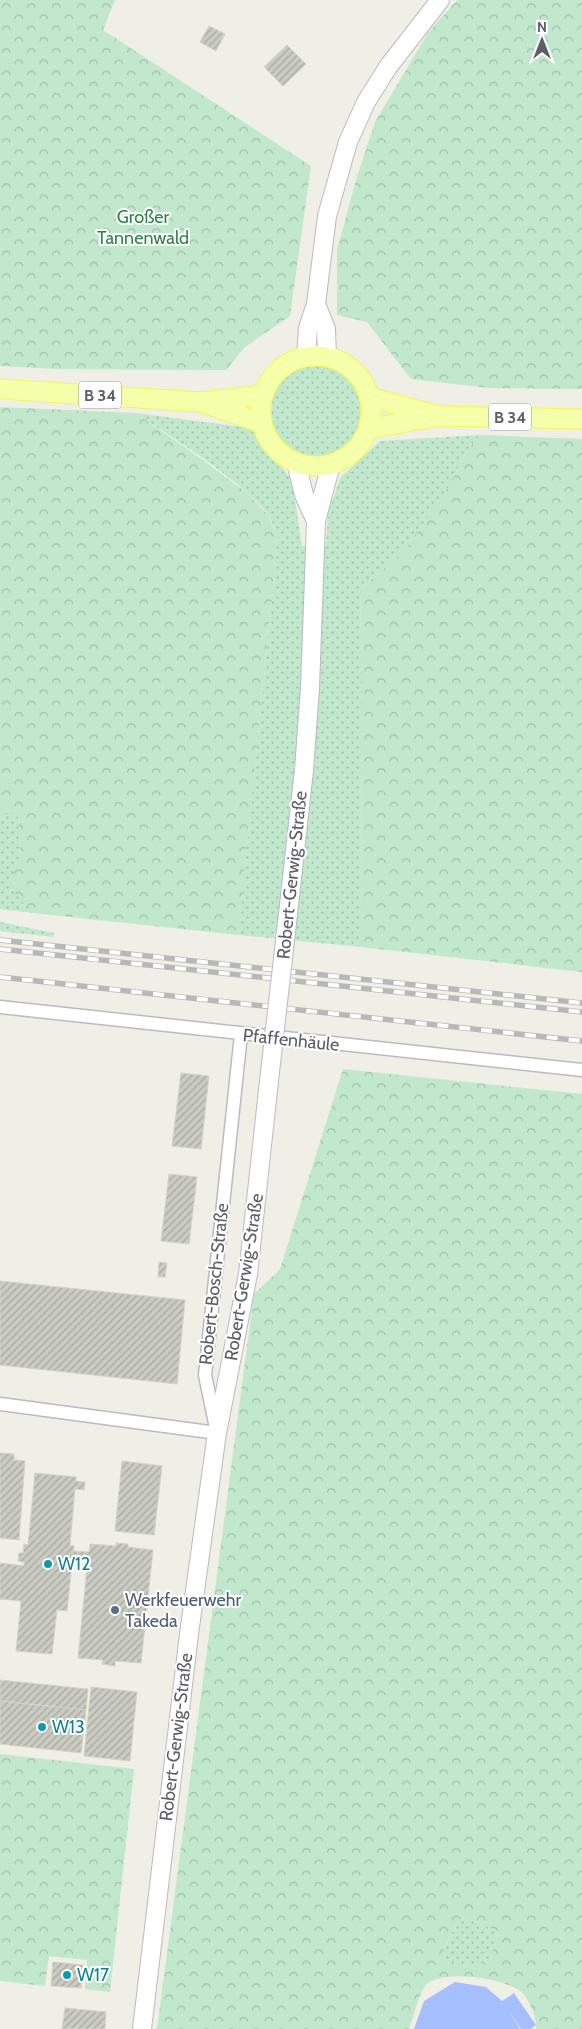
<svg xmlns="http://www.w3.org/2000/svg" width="582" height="2029" font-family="Cabin,sans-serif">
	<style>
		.grass { fill: url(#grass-dots) }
		.forest { fill: url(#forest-crowns); fill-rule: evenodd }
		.water { fill: #a5bfff }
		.building { fill: url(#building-hatch); stroke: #d4d4c3 }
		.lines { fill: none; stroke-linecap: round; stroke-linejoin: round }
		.street-casing { stroke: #babbc1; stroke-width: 15 }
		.secondary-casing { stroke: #babbc3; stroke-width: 20 }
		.primary-casing { stroke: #f5f658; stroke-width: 21 }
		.street { stroke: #fff; stroke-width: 12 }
		.secondary { stroke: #fff; stroke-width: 18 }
		.primary { stroke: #f5ffaa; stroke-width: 19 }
		.rail-casing { stroke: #b8b8b9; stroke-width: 5.5 }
		.rail { stroke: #fff; stroke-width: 4; stroke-dasharray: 11; stroke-linecap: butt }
		.secondary-bridge-casing { stroke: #babbc3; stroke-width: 20; stroke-linecap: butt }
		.secondary-bridge { stroke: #fff; stroke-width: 18 }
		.culture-dot { fill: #0f9aa8; stroke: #fff; stroke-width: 2 }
		.service-dot { fill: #5c6f8a; stroke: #fff; stroke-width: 2 }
		.labels { text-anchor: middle; stroke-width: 4; stroke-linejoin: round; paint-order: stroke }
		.shield { fill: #fff; stroke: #8e8e94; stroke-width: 1 }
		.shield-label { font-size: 16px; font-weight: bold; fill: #5d5e66 }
		.park-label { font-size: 18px; fill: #30814c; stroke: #fff }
		.street-label { font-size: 18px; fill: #5d5e66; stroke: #fff }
		.culture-label { font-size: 18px; fill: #0d838f; stroke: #fff; text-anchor: start }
		.service-label { font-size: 18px; fill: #4e5e75; stroke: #fff; text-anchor: start }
	</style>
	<defs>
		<pattern id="grass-dots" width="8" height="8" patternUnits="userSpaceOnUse" patternTransform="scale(1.25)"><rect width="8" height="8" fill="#c1e8cc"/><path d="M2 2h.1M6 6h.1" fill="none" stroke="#a0bfa9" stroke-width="1.8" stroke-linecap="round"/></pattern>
		<pattern id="forest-crowns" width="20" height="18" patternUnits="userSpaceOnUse" patternTransform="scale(1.25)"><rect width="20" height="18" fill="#c1e8cc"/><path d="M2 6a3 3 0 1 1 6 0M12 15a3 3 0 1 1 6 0" fill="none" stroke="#a0bfa9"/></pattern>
		<pattern id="building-hatch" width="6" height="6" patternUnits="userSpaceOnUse" patternTransform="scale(1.25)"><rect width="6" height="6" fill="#cacbc1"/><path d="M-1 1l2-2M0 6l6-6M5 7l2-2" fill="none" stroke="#a7a8a1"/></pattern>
	</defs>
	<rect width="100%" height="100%" fill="#efefe5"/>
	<!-- grass -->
	<g class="grass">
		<circle cx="315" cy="414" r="49"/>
		<path d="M136 413 250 428 292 480 302 546H326L328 514 340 478 380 441 480 435 467 450 449 486 407 547 360 590 362 675 361 947 238 935 278 538C275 530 272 520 267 513 234 475 178 442 136 413Z"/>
		<polygon points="18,812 20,853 11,888 33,913 0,909 0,814"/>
		<polygon points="0,922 54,933 53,937 0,931"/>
		<polygon points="459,1919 469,1920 498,1931 491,1956 480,1967 450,1964 445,1959 444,1949"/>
	</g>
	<!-- forest -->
	<g class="forest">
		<polygon points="0,0 115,0 103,30 311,166 290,316 245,347 226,370 56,369 0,366"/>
		<polygon points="457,0 582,0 582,389 489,388 411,379 367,322 337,315 337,250 356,180 375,122 428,33"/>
		<polygon points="0,407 136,413 203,460 247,493 268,515 278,538 238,935 33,913 10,888 20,853 18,813 0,814"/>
		<polygon points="480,435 582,439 582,972 361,947 362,675 360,590 407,547 449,486 467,450"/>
		<path d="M343 1069 582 1094V2029H536C537 2018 529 1998 520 1991 503 1978 440 1968 425 1986 419 1994 413 2019 409 2029H157L254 1294 280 1269ZM459 1919 469 1920 498 1931 491 1956 480 1967 450 1964 445 1959 444 1948Z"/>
		<polygon points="0,1754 134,1769 110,1992 85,1989 87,1960 49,1956 45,1986 0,1981"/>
	</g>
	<!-- water -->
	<polygon class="water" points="455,1982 486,1987 502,2001 514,1993 536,2025 531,2029 521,2029 507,2008 520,2029 414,2029 424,2001"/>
	<!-- building -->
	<g class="building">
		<polygon points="209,26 225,34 216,51 200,42"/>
		<polygon points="287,45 306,64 283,86 264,67"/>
		<polygon points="181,1073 209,1076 201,1149 172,1146"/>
		<polygon points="169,1174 197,1177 189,1244 161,1241"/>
		<polygon points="159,1262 167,1263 165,1277 158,1277"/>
		<polygon points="0,1281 185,1300 177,1384 0,1365"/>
		<polygon points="0,1453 14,1454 14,1460 25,1461 19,1540 0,1538"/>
		<polygon points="122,1461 162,1466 154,1535 115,1531"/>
		<polygon points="35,1473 76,1477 76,1481 85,1482 84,1490 75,1489 70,1545 74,1546 67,1611 57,1610 52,1654 16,1651 21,1601 0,1599 0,1563 24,1566 24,1562 18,1561 19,1553 23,1553 24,1544 28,1545"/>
		<polygon points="116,1543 128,1544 128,1547 153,1550 141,1663 115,1661 115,1666 102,1664 103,1660 78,1658 88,1558 73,1556 73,1551 89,1552 90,1544 116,1546"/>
		<polygon points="0,1680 88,1689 86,1710 0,1701"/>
		<polygon points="91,1687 137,1692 130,1761 84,1756"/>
		<polygon points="0,1701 86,1710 81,1753 0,1744"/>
		<polygon points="53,1962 83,1965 81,1988 51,1986"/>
		<polygon points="65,2008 106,2012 105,2029 62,2029"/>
	</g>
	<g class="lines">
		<defs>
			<g id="street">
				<polyline points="0,1007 582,1070"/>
				<polyline points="0,1404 217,1433 205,1375 241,1034"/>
			</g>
			<g id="secondary">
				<polyline points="316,304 326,329 327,357"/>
				<polyline points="306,357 308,328 316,304 327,216 348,142 366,102 388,67 440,0"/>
				<polyline points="296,462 304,495 316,521"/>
				<polyline points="285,941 304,770 310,688 316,521 331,464"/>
				<polyline points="142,2029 189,1634 217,1433 248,1274 270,1072"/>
			</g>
			<g id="primary">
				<circle cx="316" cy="411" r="55"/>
				<polyline points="0,389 200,402 263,395"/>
				<polyline points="369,397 435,415"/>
				<polyline points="206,404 262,423"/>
				<polyline points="368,429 439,416 582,419"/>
			</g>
		</defs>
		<!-- street casing -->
		<use href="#street" class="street-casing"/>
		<!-- secondary casing -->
		<use href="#secondary" class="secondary-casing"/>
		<!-- primary casing -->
		<use href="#primary" class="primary-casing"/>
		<!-- street -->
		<use href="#street" class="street"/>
		<!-- secondary -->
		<use href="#secondary" class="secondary"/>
		<!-- primary -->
		<use href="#primary" class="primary"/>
		<defs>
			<g id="rail">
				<polyline points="0,940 582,1003"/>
				<polyline points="0,949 582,1012"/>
				<polyline points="0,977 582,1041"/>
			</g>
		</defs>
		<!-- rail casing -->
		<use href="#rail" class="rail-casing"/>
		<!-- rail -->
		<use href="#rail" class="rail"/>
		<defs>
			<polyline id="secondary-bridge" points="270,1072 285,941"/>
		</defs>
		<!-- secondary-bridge casing -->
		<use href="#secondary-bridge" class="secondary-bridge-casing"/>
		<!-- secondary-bridge -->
		<use href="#secondary-bridge" class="secondary-bridge"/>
	</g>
	<!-- markers -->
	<g class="culture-dot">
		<circle cx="48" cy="1564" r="5"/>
		<circle cx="42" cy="1727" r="5"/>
		<circle cx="67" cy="1975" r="5"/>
	</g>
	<circle class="service-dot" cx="115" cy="1610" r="5"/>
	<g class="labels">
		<!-- shield labels -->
		<g class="shield">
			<rect x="79" y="381.5" width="42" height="27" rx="4"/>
			<rect x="489" y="403.5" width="42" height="27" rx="4"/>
		</g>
		<g class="shield-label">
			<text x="100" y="401">B 34</text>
			<text x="510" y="423">B 34</text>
		</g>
		<!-- park labels -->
		<g class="park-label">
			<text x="143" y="223">Großer<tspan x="143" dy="21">Tannenwald</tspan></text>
		</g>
		<!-- street labels -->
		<g class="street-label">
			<text transform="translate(292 875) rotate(-84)" y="6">Robert-Gerwig-Straße</text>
			<text transform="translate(291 1040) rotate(6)" y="6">Pfaffenhäule</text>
			<text transform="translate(244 1277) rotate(-81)" y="6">Robert-Gerwig-Straße</text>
			<text transform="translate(214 1284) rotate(-84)" y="6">Robert-Bosch-Straße</text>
			<text transform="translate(176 1737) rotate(-83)" y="6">Robert-Gerwig-Straße</text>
		</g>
		<!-- culture labels -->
		<g class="culture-label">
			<text x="58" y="1570">W12</text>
			<text x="52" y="1733">W13</text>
			<text x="77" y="1981">W17</text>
		</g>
		<!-- service labels -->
		<g class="service-label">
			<text x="125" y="1606">Werkfeuerwehr<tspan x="125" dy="21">Takeda</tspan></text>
		</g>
	</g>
	<!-- north arrow -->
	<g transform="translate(542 40)" stroke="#ffffff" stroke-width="4" paint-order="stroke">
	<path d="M0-4L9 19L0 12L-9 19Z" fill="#5d5e66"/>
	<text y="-8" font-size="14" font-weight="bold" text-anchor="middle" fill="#5d5e66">N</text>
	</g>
</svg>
